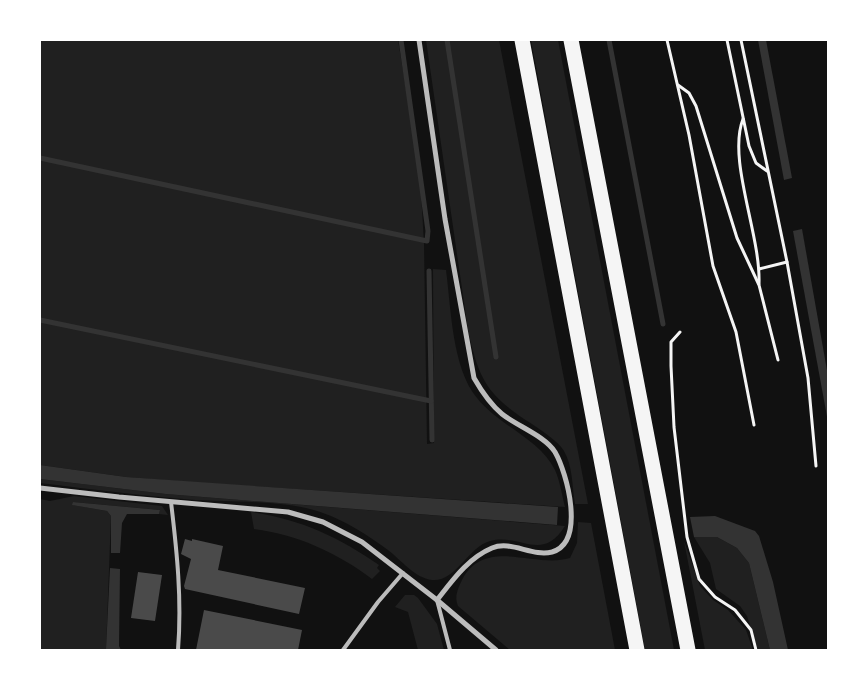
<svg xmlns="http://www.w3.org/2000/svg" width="868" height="690" font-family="'Sofia Sans Condensed',sans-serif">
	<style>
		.green { fill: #202020 }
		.water { fill: #333 }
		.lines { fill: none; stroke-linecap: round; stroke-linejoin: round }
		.stream { stroke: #333; stroke-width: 5 }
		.building { fill: #4a4a4a }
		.path { stroke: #f5f5f5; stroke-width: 3 }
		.service { stroke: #bcbcbc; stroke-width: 4 }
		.minor { stroke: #bcbcbc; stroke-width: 5 }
		.motorway { stroke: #f5f5f5; stroke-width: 15 }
	</style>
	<rect width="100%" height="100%" fill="#111"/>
	<!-- green -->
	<g class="green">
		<path d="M40 40H398L420 175 424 244 427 444 434 443 433 269 446 270C451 308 452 368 477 398 499 426 539 438 555 470 560 481 562 495 565 507L189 482 126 477 40 465Z"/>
		<path d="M426 40H499L588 504H575C572 487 573 466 564 451 558 441 542 431 532 424 488 396 479 381 468 330Z"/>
		<polygon points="531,40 558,40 674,650 645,650"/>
		<path d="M40 479 166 494 565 526C542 563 521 533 490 541 468 547 456 582 432 580 415 578 401 560 388 550 369 536 346 521 323 513 288 500 232 502 195 500 143 496 91 489 40 483Z"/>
		<polygon points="74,496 162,506 168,515 159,514 160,510 73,502 73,505 107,511 111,516 106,650 40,650 40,499 50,501"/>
		<path d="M251 512C300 519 339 537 379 565L377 568 380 571 372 579C336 552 298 535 254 529Z"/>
		<path d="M578 522 591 523 615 650H510L458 606C454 596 458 589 462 580 485 536 535 569 570 558L577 543Z"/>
		<polygon points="694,537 717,537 737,548 749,563 770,650 758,650 747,616 740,606 716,589 710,563"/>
		<polygon points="684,541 700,586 713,600 728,610 746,630 753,650 705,650"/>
		<polygon points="405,595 414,595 418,598 437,624 444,650 418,650 408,612 395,607"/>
	</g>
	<!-- water -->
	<g class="water">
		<polygon points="758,40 766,40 792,178 784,180"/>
		<polygon points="802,229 828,376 828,422 793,231"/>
		<polygon points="40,465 126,477 558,507 557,525 166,494 40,479"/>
		<polygon points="73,502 160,510 159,514 127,514 122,523 120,553 111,553 111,516 107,511 72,505"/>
		<polygon points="715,516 755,531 759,536 773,582 788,650 770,650 749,563 737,548 717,537 694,537 690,517"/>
		<polygon points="110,568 120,569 119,646 121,650 106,649"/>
	</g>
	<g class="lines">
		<!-- stream -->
		<g class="stream">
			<polyline points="447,40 496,357"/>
			<polyline points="609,40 663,324"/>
			<polyline points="40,158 427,241 428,231 401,40"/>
			<polyline points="429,271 432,440"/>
			<polyline points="40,320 431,401"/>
		</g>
	</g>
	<!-- building -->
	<g class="building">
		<polygon points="185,539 192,541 192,539 223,546 218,570 305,588 299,614 185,589 184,586 191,559 181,554"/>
		<polygon points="138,572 162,575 155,621 131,618"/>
		<polygon points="204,610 302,630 298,650 196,650"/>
	</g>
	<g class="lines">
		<!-- path -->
		<g class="path">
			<polyline points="667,40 689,135 713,266 736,332 754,425"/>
			<polyline points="727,40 749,146 756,163 767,171"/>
			<polyline points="741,40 787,262 808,378 816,466"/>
			<polyline points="678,85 689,93 696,106 737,238 759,285 778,360"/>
			<path d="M743 119C727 160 761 235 759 284"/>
			<polyline points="759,269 787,262"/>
			<polyline points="680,332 671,342 671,366 674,427 687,537 699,579 715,597 735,610 751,630 756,650"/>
		</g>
		<!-- service -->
		<g class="service">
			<path d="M171 502C177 552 182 600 178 650"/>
			<polyline points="437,600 450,650"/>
			<polyline points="343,650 378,602 403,573"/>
		</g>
		<!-- minor -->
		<g class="minor">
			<path d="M419 40 445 219 474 378C482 392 490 404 502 414 517 426 545 436 555 452 567 473 586 542 552 552 532 557 511 540 492 548 468 558 452 581 437 600"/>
			<polyline points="40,488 119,497 288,512 323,522 362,542 437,600 496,650"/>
		</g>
		<!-- motorway -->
		<g class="motorway">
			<polyline points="522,40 637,650"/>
			<polyline points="571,40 688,650"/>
		</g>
	</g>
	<!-- border -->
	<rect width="868" height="690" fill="none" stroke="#ffffff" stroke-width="82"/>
</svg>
